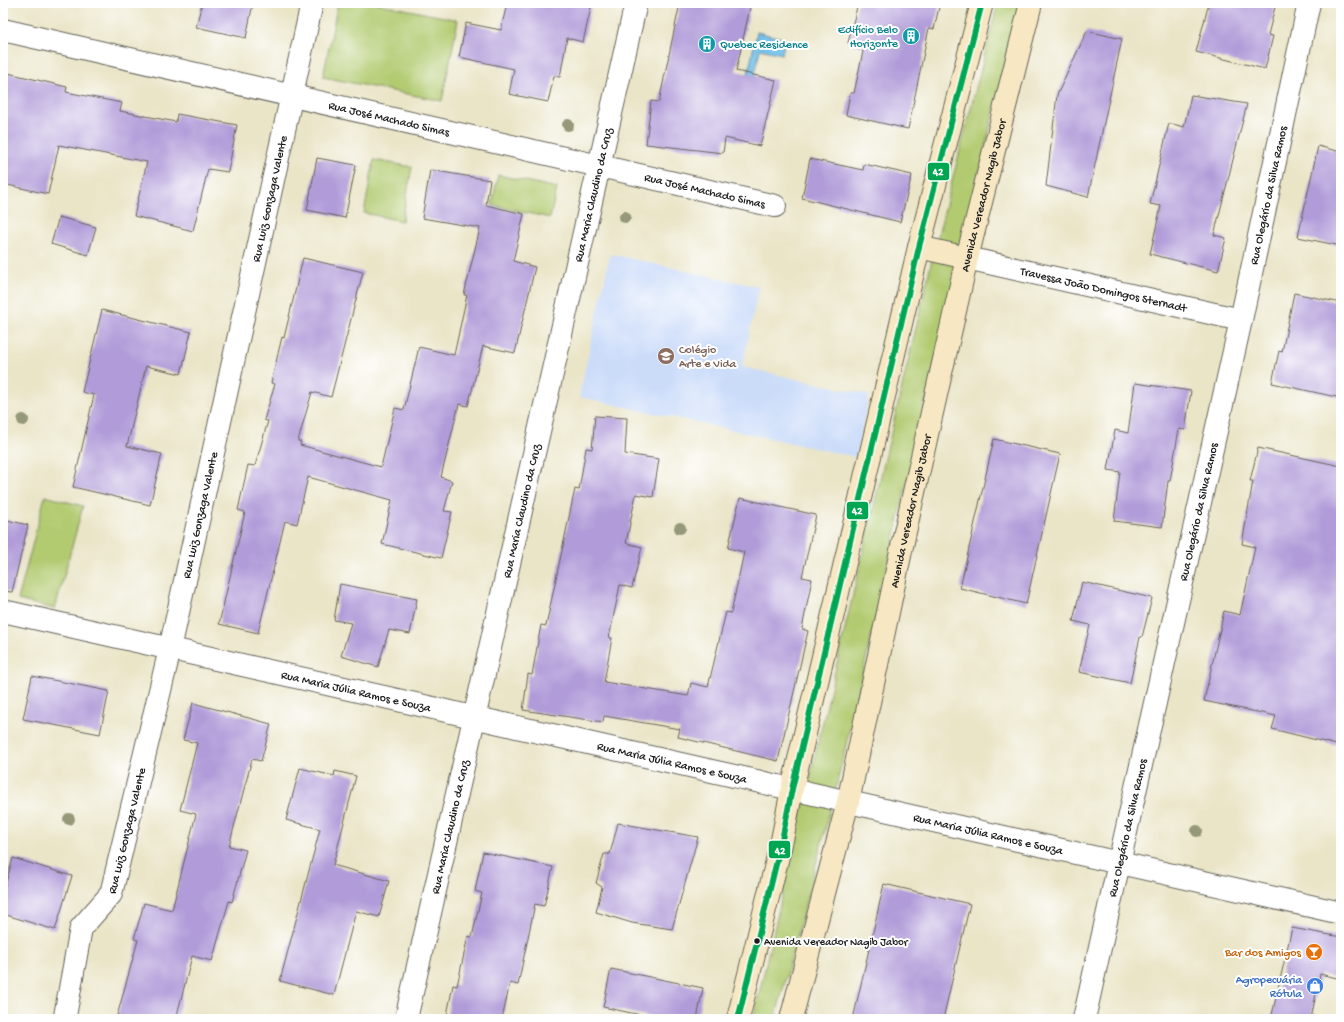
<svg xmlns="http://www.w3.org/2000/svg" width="1344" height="1022" font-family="'Gochi Hand',sans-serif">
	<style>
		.built { fill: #cbdcf9 }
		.green { fill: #b2cb71; stroke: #677446 }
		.water { fill: #70c0eb; stroke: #466e84 }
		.building { fill: #b19cd9 }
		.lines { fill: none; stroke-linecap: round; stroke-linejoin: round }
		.street-casing { stroke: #646258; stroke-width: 24 }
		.secondary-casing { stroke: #646258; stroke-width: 24 }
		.street { stroke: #fff; stroke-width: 22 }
		.secondary { stroke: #f7e8c3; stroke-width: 22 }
		.bus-1-casing { stroke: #fff; stroke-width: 9 }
		.bus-1 { stroke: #00a651; stroke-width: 6 }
		.tree { fill: #959879 }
		.bus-dot { fill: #1c1c1c; stroke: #fff; stroke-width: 1.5 }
		.labels { text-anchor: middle; stroke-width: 4; stroke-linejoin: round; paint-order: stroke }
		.bus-label { font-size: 11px; fill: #1c1c1c; stroke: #fff; text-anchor: start }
		.culture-label { font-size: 12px; fill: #0d838f; stroke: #fff; text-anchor: end }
		.street-label { font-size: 12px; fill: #1c1c1c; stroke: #fff }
		.education-label { font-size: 12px; fill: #785e54; stroke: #fff; text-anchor: start }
		.food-label { font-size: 12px; fill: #c56008; stroke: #fff; text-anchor: end }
		.shop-label { font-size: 12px; fill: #366cbe; stroke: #fff; text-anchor: end }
		.line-badge { stroke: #fff; stroke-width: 1.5 }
		.badge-label { font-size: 11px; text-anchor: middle; font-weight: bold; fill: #fff }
	</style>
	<rect width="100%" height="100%" fill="#fff"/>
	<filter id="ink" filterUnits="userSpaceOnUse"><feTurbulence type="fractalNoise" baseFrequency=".025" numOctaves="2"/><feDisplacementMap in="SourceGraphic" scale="8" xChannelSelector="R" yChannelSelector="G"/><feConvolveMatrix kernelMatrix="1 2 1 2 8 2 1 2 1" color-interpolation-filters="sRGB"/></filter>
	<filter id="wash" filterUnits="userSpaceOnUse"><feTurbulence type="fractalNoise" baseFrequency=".012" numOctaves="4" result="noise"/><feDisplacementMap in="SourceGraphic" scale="16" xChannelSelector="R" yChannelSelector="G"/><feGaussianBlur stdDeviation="0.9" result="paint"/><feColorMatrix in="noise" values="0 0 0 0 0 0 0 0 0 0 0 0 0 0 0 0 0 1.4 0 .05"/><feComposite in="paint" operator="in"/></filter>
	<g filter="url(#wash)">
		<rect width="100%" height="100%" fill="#eae5c7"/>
		<!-- built -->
		<polygon class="built" points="610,254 759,287 742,367 869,395 856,457 579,397"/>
		<!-- green -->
		<g class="green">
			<polygon points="338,3 375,3 458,20 442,101 323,77"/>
			<polygon points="998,3 1019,3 834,796 775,1019 753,1019 934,251"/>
			<polygon points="374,160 412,167 402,221 364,213"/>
			<polygon points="498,175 557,188 550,218 492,205"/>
			<polygon points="45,496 83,506 55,609 18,600"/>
		</g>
		<!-- water -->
		<polygon class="water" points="757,32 785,39 782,54 760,49 750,98 743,97"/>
		<g id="blocks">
			<!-- building -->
			<g class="building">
				<polygon points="202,3 253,3 246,38 196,27"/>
				<polygon points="507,3 592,3 583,42 567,38 560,77 554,76 548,102 509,94 514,69 459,57 466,23 501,30"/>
				<polygon points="680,3 751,3 736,71 776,80 760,146 725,138 723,153 646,144 651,101 659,102"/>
				<polygon points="858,3 940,3 934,29 929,28 908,129 846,115 850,93 854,93 864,47 848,43"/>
				<polygon points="1209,3 1276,3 1268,35 1273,36 1265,69 1196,52"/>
				<polygon points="1087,31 1122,39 1088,197 1046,186 1057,95"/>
				<polygon points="8,73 67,87 66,92 122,103 120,111 176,122 177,114 237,125 228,172 208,169 193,231 134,216 147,162 59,145 48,194 3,184 3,93"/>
				<polygon points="1191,95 1247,104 1214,235 1226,238 1218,271 1150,254 1161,206 1150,204 1169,123 1184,127"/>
				<polygon points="1318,146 1341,152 1341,246 1298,237"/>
				<polygon points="317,158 356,165 345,218 307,210"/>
				<polygon points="810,159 863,170 864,164 912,175 900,222 802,198"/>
				<polygon points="430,170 490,180 486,205 524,214 513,261 535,267 515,353 483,346 468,406 459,404 441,477 452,481 444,511 452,512 441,558 382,544 392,500 308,477 297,524 285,521 258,633 219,624 245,512 238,510 248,465 255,466 268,421 264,420 275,384 271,383 282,337 284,338 303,258 363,272 331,397 312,392 298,441 301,442 300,445 381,467 395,408 404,410 419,347 454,355 467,295 464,295 480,228 422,218"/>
				<polygon points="59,217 96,227 88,255 51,244"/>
				<polygon points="1294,293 1341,303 1341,398 1272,383 1279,351 1282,352"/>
				<polygon points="102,310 191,332 181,374 146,366 127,446 162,454 150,505 73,487 94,395 82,392"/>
				<polygon points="1135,383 1191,391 1185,430 1179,429 1170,481 1168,481 1162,527 1114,521 1120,472 1108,470 1115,430 1128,433"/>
				<polygon points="595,416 627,418 625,454 659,459 653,497 636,494 626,543 642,547 632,588 620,585 609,638 612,638 604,682 688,696 691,683 708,687 726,612 731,613 744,552 728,548 740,498 816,515 802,577 812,579 802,629 808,631 778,761 678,737 680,729 604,716 603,722 523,710 528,674 532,675 541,625 546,626 575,489 579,490 586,448 592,449"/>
				<polygon points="994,439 1060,454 1026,604 960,588"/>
				<polygon points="1258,448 1341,466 1341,746 1272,729 1276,716 1204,701 1224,611 1240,615 1255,547 1242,544 1253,481 1250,481"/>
				<polygon points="3,519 28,525 12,592 3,591"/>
				<polygon points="1082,582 1152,598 1142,637 1140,637 1130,683 1079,672 1090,625 1073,621"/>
				<polygon points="340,584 417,599 410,634 389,630 378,667 341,656 351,623 334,620"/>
				<polygon points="32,676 109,691 100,734 23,719"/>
				<polygon points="193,703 271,724 261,761 252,759 229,846 246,850 232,902 229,901 212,961 192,956 176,1019 130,1019 117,1016 138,940 134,939 144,903 172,910 196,814 180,810 197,743 183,740"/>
				<polygon points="300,768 334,776 335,771 356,776 333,865 389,881 379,917 356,911 334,995 280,981 320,829 286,820"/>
				<polygon points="618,823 698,837 672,929 632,923 596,912 602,887 596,883 604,854 610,854"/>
				<polygon points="483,852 553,867 544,906 535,904 518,985 510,983 502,1019 467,1019 447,1015 453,985 457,986 468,936 472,937 482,893 475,891"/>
				<polygon points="13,858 72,876 55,930 3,914 3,893"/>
				<polygon points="884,884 970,904 943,1019 853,1019"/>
				<polygon points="1292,928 1341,937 1341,979 1320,974 1311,1019 1271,1019"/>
				<polygon points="611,969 703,988 697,1019 660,1019 603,1007"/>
			</g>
		</g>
	</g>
	<g filter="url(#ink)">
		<use href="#blocks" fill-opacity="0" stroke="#646258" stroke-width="1"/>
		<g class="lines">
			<defs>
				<g id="street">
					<path id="s1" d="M3 30 775 206"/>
					<path id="s2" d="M967 258 1241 320"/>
					<path id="s3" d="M3 611 1341 913"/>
					<path id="s4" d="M65 1016 81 928 111 894 170 649 312 3"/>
					<path id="s5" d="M406 1019 636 3"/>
					<path id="s6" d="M1084 1019 1241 320 1309 3"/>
				</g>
				<g id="secondary">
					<polyline points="919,247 967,258"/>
					<polyline points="738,1019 782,840 792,789 919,247 982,3"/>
					<path id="s7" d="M791 1019 848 802 905 532 967 258 1031 3"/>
				</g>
			</defs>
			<!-- street casing -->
			<use href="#street" class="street-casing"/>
			<!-- secondary casing -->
			<use href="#secondary" class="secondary-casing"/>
			<!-- street -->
			<use href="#street" class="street"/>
			<!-- secondary -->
			<use href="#secondary" class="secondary"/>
			<defs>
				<polyline id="bus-1" points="738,1019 782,840 792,789 919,247 982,3"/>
			</defs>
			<!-- bus-1 casing -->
			<use href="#bus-1" class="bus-1-casing"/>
			<!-- bus-1 -->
			<use href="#bus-1" class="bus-1"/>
		</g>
		<!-- trees -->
		<g class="tree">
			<circle cx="568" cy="125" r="6"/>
			<circle cx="625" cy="217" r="6"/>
			<circle cx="23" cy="420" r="6"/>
			<circle cx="680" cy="528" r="6"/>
			<circle cx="69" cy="819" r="6"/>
			<circle cx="1197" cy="831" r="6"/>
		</g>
	</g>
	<!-- icons -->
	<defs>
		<symbol id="building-disc" viewBox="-11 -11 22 22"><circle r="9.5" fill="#0f9aa8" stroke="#fff"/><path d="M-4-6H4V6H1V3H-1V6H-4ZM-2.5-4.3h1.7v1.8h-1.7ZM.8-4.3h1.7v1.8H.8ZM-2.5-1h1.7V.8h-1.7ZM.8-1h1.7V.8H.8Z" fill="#fff"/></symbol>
		<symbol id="school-disc" viewBox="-11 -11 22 22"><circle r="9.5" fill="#8d6e63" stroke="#fff"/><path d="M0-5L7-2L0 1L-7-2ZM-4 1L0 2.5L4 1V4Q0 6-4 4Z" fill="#fff"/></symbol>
		<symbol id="bar-disc" viewBox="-11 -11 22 22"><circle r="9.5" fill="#e8710a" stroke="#fff"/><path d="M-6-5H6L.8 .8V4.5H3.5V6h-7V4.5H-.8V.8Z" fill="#fff"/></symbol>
		<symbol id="shop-disc" viewBox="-11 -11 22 22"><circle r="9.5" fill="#3f7fe0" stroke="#fff"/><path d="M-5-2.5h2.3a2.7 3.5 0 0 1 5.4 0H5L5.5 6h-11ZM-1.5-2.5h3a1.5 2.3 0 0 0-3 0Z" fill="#fff"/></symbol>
	</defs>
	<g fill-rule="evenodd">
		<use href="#building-disc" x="901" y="26" width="20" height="20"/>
		<use href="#building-disc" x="697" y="34" width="20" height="20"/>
		<use href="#school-disc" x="656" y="346" width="20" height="20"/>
		<use href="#bar-disc" x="1304" y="942" width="20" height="20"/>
		<use href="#shop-disc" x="1305" y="976" width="20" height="20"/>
	</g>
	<!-- markers -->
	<circle class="bus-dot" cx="757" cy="941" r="3.5"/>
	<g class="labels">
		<!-- bus labels -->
		<g class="bus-label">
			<text x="764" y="945">Avenida Vereador Nagib Jabor</text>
		</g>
		<!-- culture labels -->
		<g class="culture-label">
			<text x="898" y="33">Edifício Belo<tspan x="898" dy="14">Horizonte</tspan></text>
			<text x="720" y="48" text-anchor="start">Quebec Residence</text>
		</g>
		<!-- street labels -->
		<g class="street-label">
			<text dy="4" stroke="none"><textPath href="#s1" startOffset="396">Rua José Machado Simas</textPath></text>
			<text dy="4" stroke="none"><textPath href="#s1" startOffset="720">Rua José Machado Simas</textPath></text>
			<text dy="4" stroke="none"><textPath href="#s5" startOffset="845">Rua Maria Claudino da Cruz</textPath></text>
			<text dy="4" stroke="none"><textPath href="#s7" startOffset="846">Avenida Vereador Nagib Jabor</textPath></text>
			<text dy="4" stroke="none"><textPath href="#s6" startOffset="844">Rua Olegário da Silva Ramos</textPath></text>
			<text dy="4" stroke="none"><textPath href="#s4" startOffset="848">Rua Luiz Gonzaga Valente</textPath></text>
			<text dy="4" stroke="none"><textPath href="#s2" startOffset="140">Travessa João Domingos Sternadt</textPath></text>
			<text dy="4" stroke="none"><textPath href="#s5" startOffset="521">Rua Maria Claudino da Cruz</textPath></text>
			<text dy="4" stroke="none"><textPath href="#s7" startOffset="522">Avenida Vereador Nagib Jabor</textPath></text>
			<text dy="4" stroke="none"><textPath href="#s6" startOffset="520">Rua Olegário da Silva Ramos</textPath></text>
			<text dy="4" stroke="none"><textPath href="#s4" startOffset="524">Rua Luiz Gonzaga Valente</textPath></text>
			<text dy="4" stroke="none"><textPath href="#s3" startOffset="362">Rua Maria Júlia Ramos e Souza</textPath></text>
			<text dy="4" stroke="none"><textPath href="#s3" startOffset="686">Rua Maria Júlia Ramos e Souza</textPath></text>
			<text dy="4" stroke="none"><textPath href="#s5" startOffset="197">Rua Maria Claudino da Cruz</textPath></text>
			<text dy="4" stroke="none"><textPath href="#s6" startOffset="196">Rua Olegário da Silva Ramos</textPath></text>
			<text dy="4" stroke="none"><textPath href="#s4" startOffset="200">Rua Luiz Gonzaga Valente</textPath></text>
			<text dy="4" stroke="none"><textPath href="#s3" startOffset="1010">Rua Maria Júlia Ramos e Souza</textPath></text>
		</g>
		<!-- education labels -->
		<g class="education-label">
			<text x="679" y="353">Colégio<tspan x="679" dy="14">Arte e Vida</tspan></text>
		</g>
		<!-- food labels -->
		<g class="food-label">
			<text x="1301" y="956">Bar dos Amigos</text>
		</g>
		<!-- shop labels -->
		<g class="shop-label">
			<text x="1302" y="983">Agropecuária<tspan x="1302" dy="14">Rótula</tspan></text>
		</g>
	</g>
	<g class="line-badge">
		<rect x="927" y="162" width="23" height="19" rx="4" fill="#00a651"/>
		<rect x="846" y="501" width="23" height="19" rx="4" fill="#00a651"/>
		<rect x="768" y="840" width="23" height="19" rx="4" fill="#00a651"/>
	</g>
	<g class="badge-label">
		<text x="938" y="175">42</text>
		<text x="857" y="514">42</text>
		<text x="780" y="854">42</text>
	</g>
	<!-- margin -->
	<rect width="1344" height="1022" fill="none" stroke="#fff" stroke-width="16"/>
</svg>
